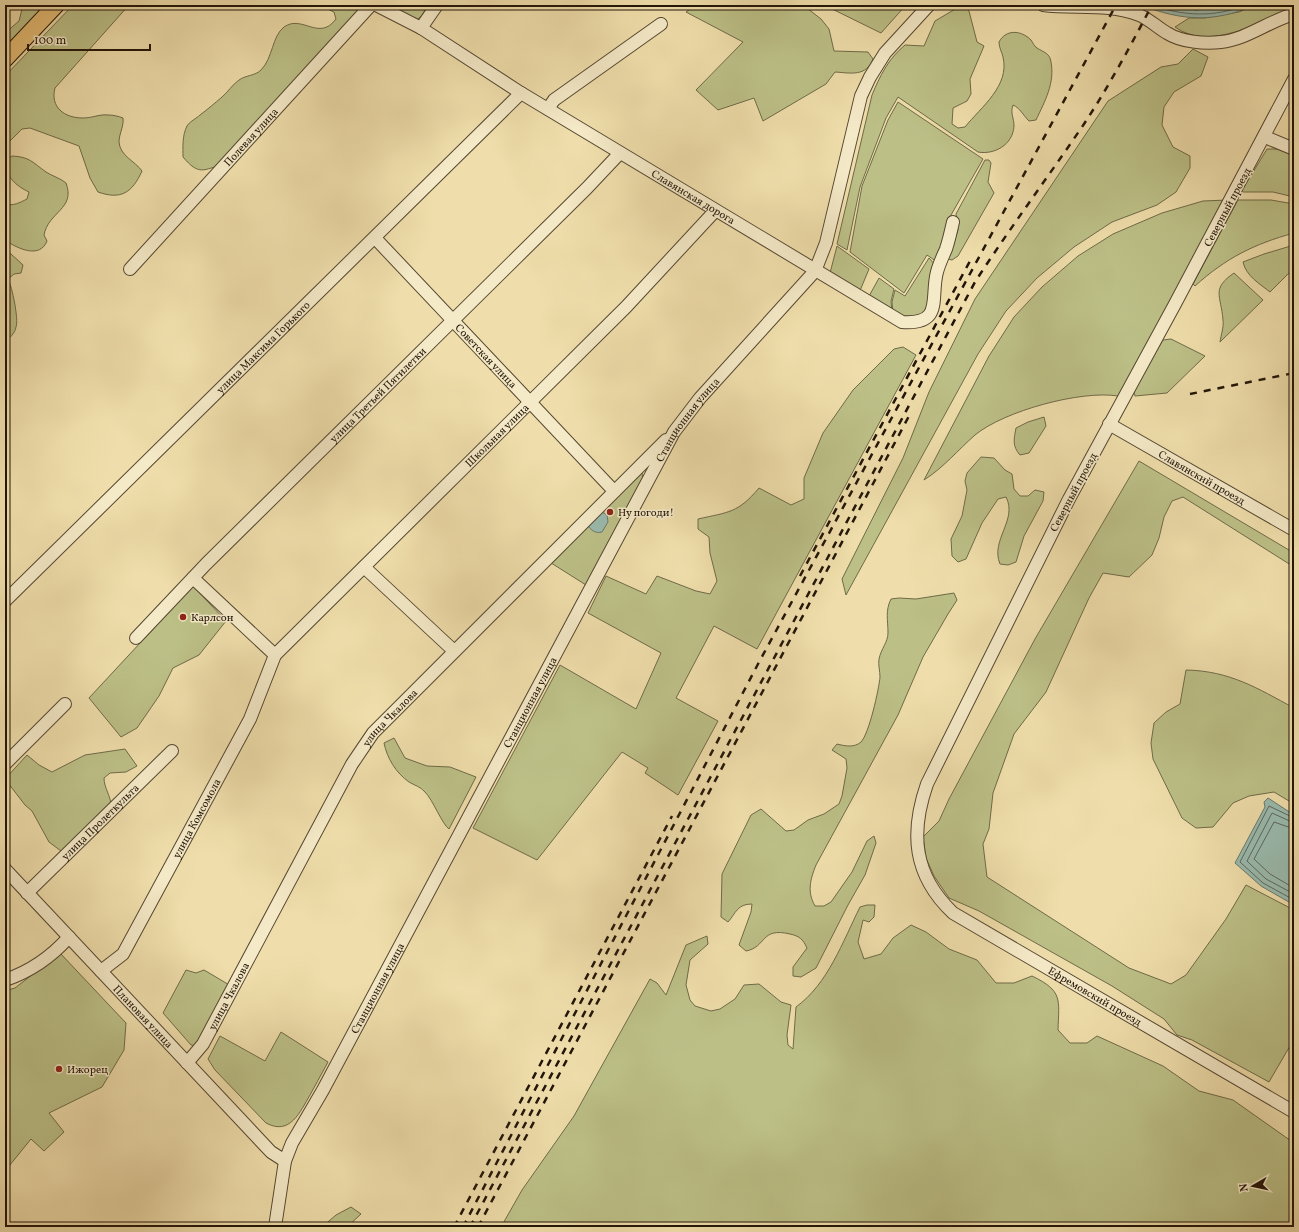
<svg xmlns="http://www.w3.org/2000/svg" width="1299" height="1232" font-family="Vollkorn,serif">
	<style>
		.green { fill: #bcc087; stroke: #6f6a48 }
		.water { fill: #9abbaf; stroke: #6a796c }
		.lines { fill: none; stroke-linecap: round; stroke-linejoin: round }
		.shore { stroke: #5e685c; stroke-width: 1 }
		.minor-casing { stroke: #554731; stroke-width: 14 }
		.major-casing { stroke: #221508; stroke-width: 18 }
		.minor { stroke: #f5eac8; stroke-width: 12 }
		.major { stroke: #e8bf76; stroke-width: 16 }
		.rail { stroke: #221508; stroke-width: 2.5; stroke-dasharray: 7 7; stroke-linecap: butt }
		.poi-dot { fill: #8f2418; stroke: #f5eac8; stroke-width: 1.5 }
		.labels { text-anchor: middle; stroke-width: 3; stroke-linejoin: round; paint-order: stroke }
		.street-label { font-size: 11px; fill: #221508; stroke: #f5eac8 }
		.poi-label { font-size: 11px; fill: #221508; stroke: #f5eac8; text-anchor: start }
	</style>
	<rect width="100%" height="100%" fill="#efdeab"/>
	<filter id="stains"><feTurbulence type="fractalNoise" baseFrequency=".005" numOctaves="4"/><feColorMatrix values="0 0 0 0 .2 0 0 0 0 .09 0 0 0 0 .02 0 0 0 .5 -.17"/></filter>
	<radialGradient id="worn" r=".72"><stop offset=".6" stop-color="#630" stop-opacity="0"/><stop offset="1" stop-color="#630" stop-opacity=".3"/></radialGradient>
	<!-- green -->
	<g class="green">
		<polygon points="23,5 47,5 5,48 5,33 19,21"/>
		<path d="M73 5H129L55 88C50 107 64 118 83 118 92 118 100 114 108 115 113 115 118 116 123 118 124 126 119 134 119 142 120 156 135 161 142 171 132 193 121 200 98 192L90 178 79 146 30 128 22 129 5 146V76Z"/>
		<path d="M319 5H362L363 8 224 164C203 170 199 176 183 157 183 147 182 136 187 126 189 122 197 118 200 115 208 109 215 103 222 97 228 92 232 85 239 80 246 75 255 76 261 70 273 58 272 36 284 27 302 14 319 42 336 19L334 12Z"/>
		<polygon points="385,5 428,5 422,15 417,20"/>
		<path d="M696 5H803L821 19 829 29 834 51 868 52 873 59C866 77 851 73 835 72L826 84 763 121 754 98 718 110 696 90 743 42 686 12Z"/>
		<polygon points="824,5 906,5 881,33"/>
		<path d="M962 5 969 11 977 42 984 46 970 79 971 94 967 101 953 108 952 124 958 128 965 127C981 107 1010 86 1003 57 1002 52 999 48 999 42 1006 29 1021 30 1031 40 1033 43 1034 46 1037 48 1043 52 1050 53 1051 62 1055 83 1045 101 1036 120L1029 121C1023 115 1020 108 1013 105 1010 113 1014 118 1014 126 1013 145 994 155 978 152L898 97 886 118 860 187 847 250 837 244 872 95C880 76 888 59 905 45L924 46 935 21Z"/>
		<path d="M1255 5H1294V9C1259 22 1209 52 1175 27L1189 18H1205L1239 12Z"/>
		<polygon points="1193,49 1208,57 1201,76 1174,92 1164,107 1162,125 1173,147 1190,156 1190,168 1176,192 1157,205 1112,222 1074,247 1037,278 1006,311 978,354 846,595 842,579 903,458 929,392 975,299 1108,101 1161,67 1178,64"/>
		<polygon points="898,102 983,159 951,215 937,262 927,255 904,293 850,252 862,186 888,120"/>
		<polygon points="1267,149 1280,149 1294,155 1294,197 1273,192 1241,192"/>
		<path d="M12 156C30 157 32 162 46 172 52 176 60 178 66 183 76 209 48 212 44 235L47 241C40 259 18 249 5 240V204C14 206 19 203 27 199L29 192C16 186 5 176 5 161Z"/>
		<polygon points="985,160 989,160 991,163 988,182 994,193 958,256 952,260 948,259 958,230 956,214"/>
		<path d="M1227 200 1118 396C1081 390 1004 411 975 435 958 450 943 468 924 480L989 356 1014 317 1042 287 1078 256 1113 234 1162 213 1203 201Z"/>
		<path d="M1238 200H1271L1294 204V233C1254 244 1226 258 1195 286L1193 284Z"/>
		<path d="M1294 245V268L1270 292C1260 284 1246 276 1243 262L1264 254Z"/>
		<polygon points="837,246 869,269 859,293 830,273"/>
		<path d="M5 253 11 254 23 265 21 273 14 274 8 279C12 286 19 320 16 327 15 334 9 338 5 342Z"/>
		<polygon points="929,258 936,266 931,298 925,315 911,318 893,313 892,302 895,290 905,296"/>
		<path d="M1234 273 1263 300 1220 342C1221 335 1224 327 1223 320 1221 295 1211 289 1234 273Z"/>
		<polygon points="879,278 894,289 891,301 892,313 868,298"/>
		<polygon points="1171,339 1205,356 1167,393 1135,396 1133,389 1163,340"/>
		<path d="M903 347 916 355 757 649 714 626 676 698 718 721 678 795 645 773 648 768 622 752 537 860 473 828 560 665 636 709 661 653 588 613 606 576 646 594 657 576 696 591 710 594 717 581 710 553 709 537 698 529V519C729 512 738 513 759 488L791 505 804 499V478L823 433 853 390 894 349Z"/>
		<path d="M1044 417 1046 426 1029 453 1020 455C1012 446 1014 439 1016 428L1028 422Z"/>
		<path d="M981 457 994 458 1005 470 1012 474 1014 489 1020 496H1028L1035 490 1044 492 1043 501 1024 536 1016 562 1008 565 1000 564C990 540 1018 520 1006 497L998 499 982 523 966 559 958 562 952 556 951 539 962 516 967 490 965 481 967 473Z"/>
		<polygon points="1139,461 1294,553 1294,567 1183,497 1172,501 1164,517 1159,538 1152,555 1129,577 1103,573 1089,598 1046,692 1014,734 993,793 989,829 983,844 987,877 1129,968 1171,984 1186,975 1226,919 1246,885 1294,910 1294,1039 1269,1082 1192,1040 1177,1035 1164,1019 1112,986 979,911 949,898 934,876 926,858 923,837 939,821 949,799 1035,639"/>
		<polygon points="639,471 642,473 643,481 586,585 548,561"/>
		<polygon points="193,586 226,621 199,655 173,668 159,696 137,728 121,737 89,698"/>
		<path d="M954 593 957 600 948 614 923 657 898 715 816 865C810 880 807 892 815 906H824L831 902 852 872 867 841 874 836 876 843 865 875 848 905 816 968 801 977 793 976V967L807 948C803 939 799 936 790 934 760 927 767 947 746 951L739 945 751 912 752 904C737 904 736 913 728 922L721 917 722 874 751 815 761 809 786 831 794 830 808 820 824 814 839 804 842 796 847 768 846 759 832 750 837 744C845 746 854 748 861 742 869 734 879 689 880 677 880 671 878 665 879 659 881 649 888 642 888 633 888 620 885 611 891 599L899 598 916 599Z"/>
		<path d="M1186 670C1230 671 1257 688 1294 708V804L1274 792 1249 796 1233 803 1213 827 1196 828 1182 818 1153 759 1151 743 1154 723 1166 712 1180 704Z"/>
		<path d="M394 738 405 758 427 766 450 767 476 777 449 829C442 824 433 800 425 792 421 787 414 785 409 782 396 773 387 758 384 743Z"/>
		<path d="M125 749 137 766 126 772 110 773 104 778C104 788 111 796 111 806L61 851 49 842 32 811 25 805 5 779 27 755 39 765 52 772 85 755Z"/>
		<path d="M867 905H875L874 917 869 922 863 920 858 942 864 959 881 954 893 938 911 925 926 932 949 949 977 960 996 983H1014L1032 976C1063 991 1059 999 1058 1030L1070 1043H1087L1097 1036 1163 1066 1199 1091 1233 1100 1294 1143V1227H501L522 1190 574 1116 650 979 657 983 666 995 686 945 707 936 708 944 690 960 686 985 690 1000 695 1006 711 1011 720 1009 735 999 744 985 759 984 781 1002 791 1005 787 1035 788 1045 793 1049 796 1007C828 984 843 941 860 907Z"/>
		<polygon points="60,953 126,1023 124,1050 102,1087 49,1113 64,1132 44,1151 31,1139 5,1171 5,991 15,988"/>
		<polygon points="186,970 196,973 204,970 231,986 196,1046 191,1045 163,1013"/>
		<path d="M281 1032 328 1062C322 1073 316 1084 310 1095 300 1112 290 1136 266 1123L215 1070 208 1059 220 1036 265 1061Z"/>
		<polygon points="351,1207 361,1214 347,1227 322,1227 336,1215"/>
	</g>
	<!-- water -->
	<g class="water">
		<path d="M1141 5H1255C1214 23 1182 21 1141 5Z"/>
		<path d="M602 512 607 515 608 522 602 532C596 534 590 530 587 524Z"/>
		<polygon points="1268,798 1294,815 1294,905 1261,886 1235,863 1265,807 1264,802"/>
	</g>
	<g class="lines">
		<!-- shore -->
		<g class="shore">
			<path d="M1152 5C1181 16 1216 18 1245 5"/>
			<polyline points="1172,5 1196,10 1227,5"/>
			<polyline points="1294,818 1269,806 1240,862 1263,883 1294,900"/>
			<polyline points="1294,823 1272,813 1247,861 1266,879 1294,894"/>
			<polyline points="1294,829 1274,822 1254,859 1270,874 1294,888"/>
		</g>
		<defs>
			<g id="minor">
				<path id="s1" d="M376 5 421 28 521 93 902 322C944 325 930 298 937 272 939 264 943 256 946 249 949 240 951 231 953 222"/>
				<path d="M1043 5C1075 9 1108 3 1139 15 1149 19 1158 28 1167 33 1181 42 1205 44 1221 42 1245 40 1269 21 1294 14"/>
				<polyline points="421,28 437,5"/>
				<path id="s2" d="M1294 79 1175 304 1069 499 927 784C910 833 913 875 953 913L1294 1112"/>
				<polyline points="548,109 554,100 661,24"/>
				<polyline points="1265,137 1294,149"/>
				<path id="s3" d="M375 238 614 491"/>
				<path id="s4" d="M130 269 371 5"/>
				<path id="s5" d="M1109 424 1294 530"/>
				<polyline points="364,567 453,650"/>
				<polyline points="193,578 275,655"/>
				<path id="s6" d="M5 601 521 93"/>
				<path id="s7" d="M136 638 206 564 587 188 620 153"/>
				<polyline points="5,764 65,704"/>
				<path id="s8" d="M5 869 271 1152 285 1161"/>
				<path id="s9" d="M27 893 172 751"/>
				<path id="s10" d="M101 971 123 954 250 719 275 655 626 307 715 211"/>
				<path d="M5 980C29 972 52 956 69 937"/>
				<path id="s11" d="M187 1063 203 1044 352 764 373 733 666 440"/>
				<path id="s12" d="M275 1227 285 1161 292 1143 323 1090 674 432 700 398 815 271 826 243 861 96 870 77 885 53 929 5"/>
			</g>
			<polyline id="major" points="5,59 56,5"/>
		</defs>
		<!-- minor casing -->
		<use href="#minor" class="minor-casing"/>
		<!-- major casing -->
		<use href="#major" class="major-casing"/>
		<!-- minor -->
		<use href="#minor" class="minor"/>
		<!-- major -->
		<use href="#major" class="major"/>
		<!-- rail -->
		<g class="rail">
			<polyline points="1190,394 1294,373"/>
			<polyline points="800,576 970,261"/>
			<polyline points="454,1227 672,816"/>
			<polyline points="463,1227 758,664 1116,5"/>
			<path d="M470 1227 975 282C1010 228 1048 177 1084 124 1109 86 1131 45 1152 5"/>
			<polyline points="478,1227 909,416"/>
		</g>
	</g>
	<!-- markers -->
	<g class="poi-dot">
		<circle cx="610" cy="512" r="4"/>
		<circle cx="183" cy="617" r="4"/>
		<circle cx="59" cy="1069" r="4"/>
	</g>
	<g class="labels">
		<!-- street labels -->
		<g class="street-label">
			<text dy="4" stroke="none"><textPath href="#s4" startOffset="179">Полевая улица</textPath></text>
			<text dy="4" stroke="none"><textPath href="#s1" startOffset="371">Славянская дорога</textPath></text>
			<text transform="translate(1227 207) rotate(-62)" y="4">Северный проезд</text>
			<text dy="4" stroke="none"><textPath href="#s6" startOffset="362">улица Максима Горького</textPath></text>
			<text dy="4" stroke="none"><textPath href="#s3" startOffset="162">Советская улица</textPath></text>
			<text dy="4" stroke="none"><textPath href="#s7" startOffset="343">улица Третьей Пятилетки</textPath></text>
			<text dy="4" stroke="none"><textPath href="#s12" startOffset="911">Станционная улица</textPath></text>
			<text dy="4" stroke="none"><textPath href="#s10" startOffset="676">Школьная улица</textPath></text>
			<text dy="4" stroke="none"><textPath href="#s5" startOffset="107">Славянский проезд</textPath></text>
			<text transform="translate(1073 492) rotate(-62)" y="4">Северный проезд</text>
			<text dy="4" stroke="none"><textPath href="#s12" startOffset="587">Станционная улица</textPath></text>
			<text dy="4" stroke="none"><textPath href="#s11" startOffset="402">улица Чкалова</textPath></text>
			<text dy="4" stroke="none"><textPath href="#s10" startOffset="182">улица Комсомола</textPath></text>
			<text dy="4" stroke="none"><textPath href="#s9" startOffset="102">улица Пролеткульта</textPath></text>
			<text dy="4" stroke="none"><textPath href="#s12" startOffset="263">Станционная улица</textPath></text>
			<text dy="4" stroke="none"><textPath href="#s2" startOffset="1100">Ефремовский проезд</textPath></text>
			<text dy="4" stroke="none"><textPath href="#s11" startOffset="79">улица Чкалова</textPath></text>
			<text dy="4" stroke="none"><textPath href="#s8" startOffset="202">Плановая улица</textPath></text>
		</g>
		<!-- poi labels -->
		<g class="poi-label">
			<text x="618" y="516">Ну погоди!</text>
			<text x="191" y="621">Карлсон</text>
			<text x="67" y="1073">Ижорец</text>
		</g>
	</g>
	<!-- margin -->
	<rect width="1299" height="1232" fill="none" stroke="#efdeab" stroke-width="20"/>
	<rect x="6" y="6" width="1287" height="1220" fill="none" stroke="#221508" stroke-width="2"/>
	<rect x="10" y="10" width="1279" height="1212" fill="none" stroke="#221508"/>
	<!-- north arrow -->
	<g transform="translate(1253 1186) rotate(261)" stroke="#f5eac8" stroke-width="3" paint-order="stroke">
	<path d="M0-3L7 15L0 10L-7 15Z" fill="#221508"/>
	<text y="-6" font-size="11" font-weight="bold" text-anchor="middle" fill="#221508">N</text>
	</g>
	<!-- scale -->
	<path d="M28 44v6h122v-6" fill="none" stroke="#221508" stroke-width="2"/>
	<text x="34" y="44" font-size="12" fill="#221508" stroke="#f5eac8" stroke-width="3" paint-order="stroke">100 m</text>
	<rect width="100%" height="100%" filter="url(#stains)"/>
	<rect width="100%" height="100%" fill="url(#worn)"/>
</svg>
